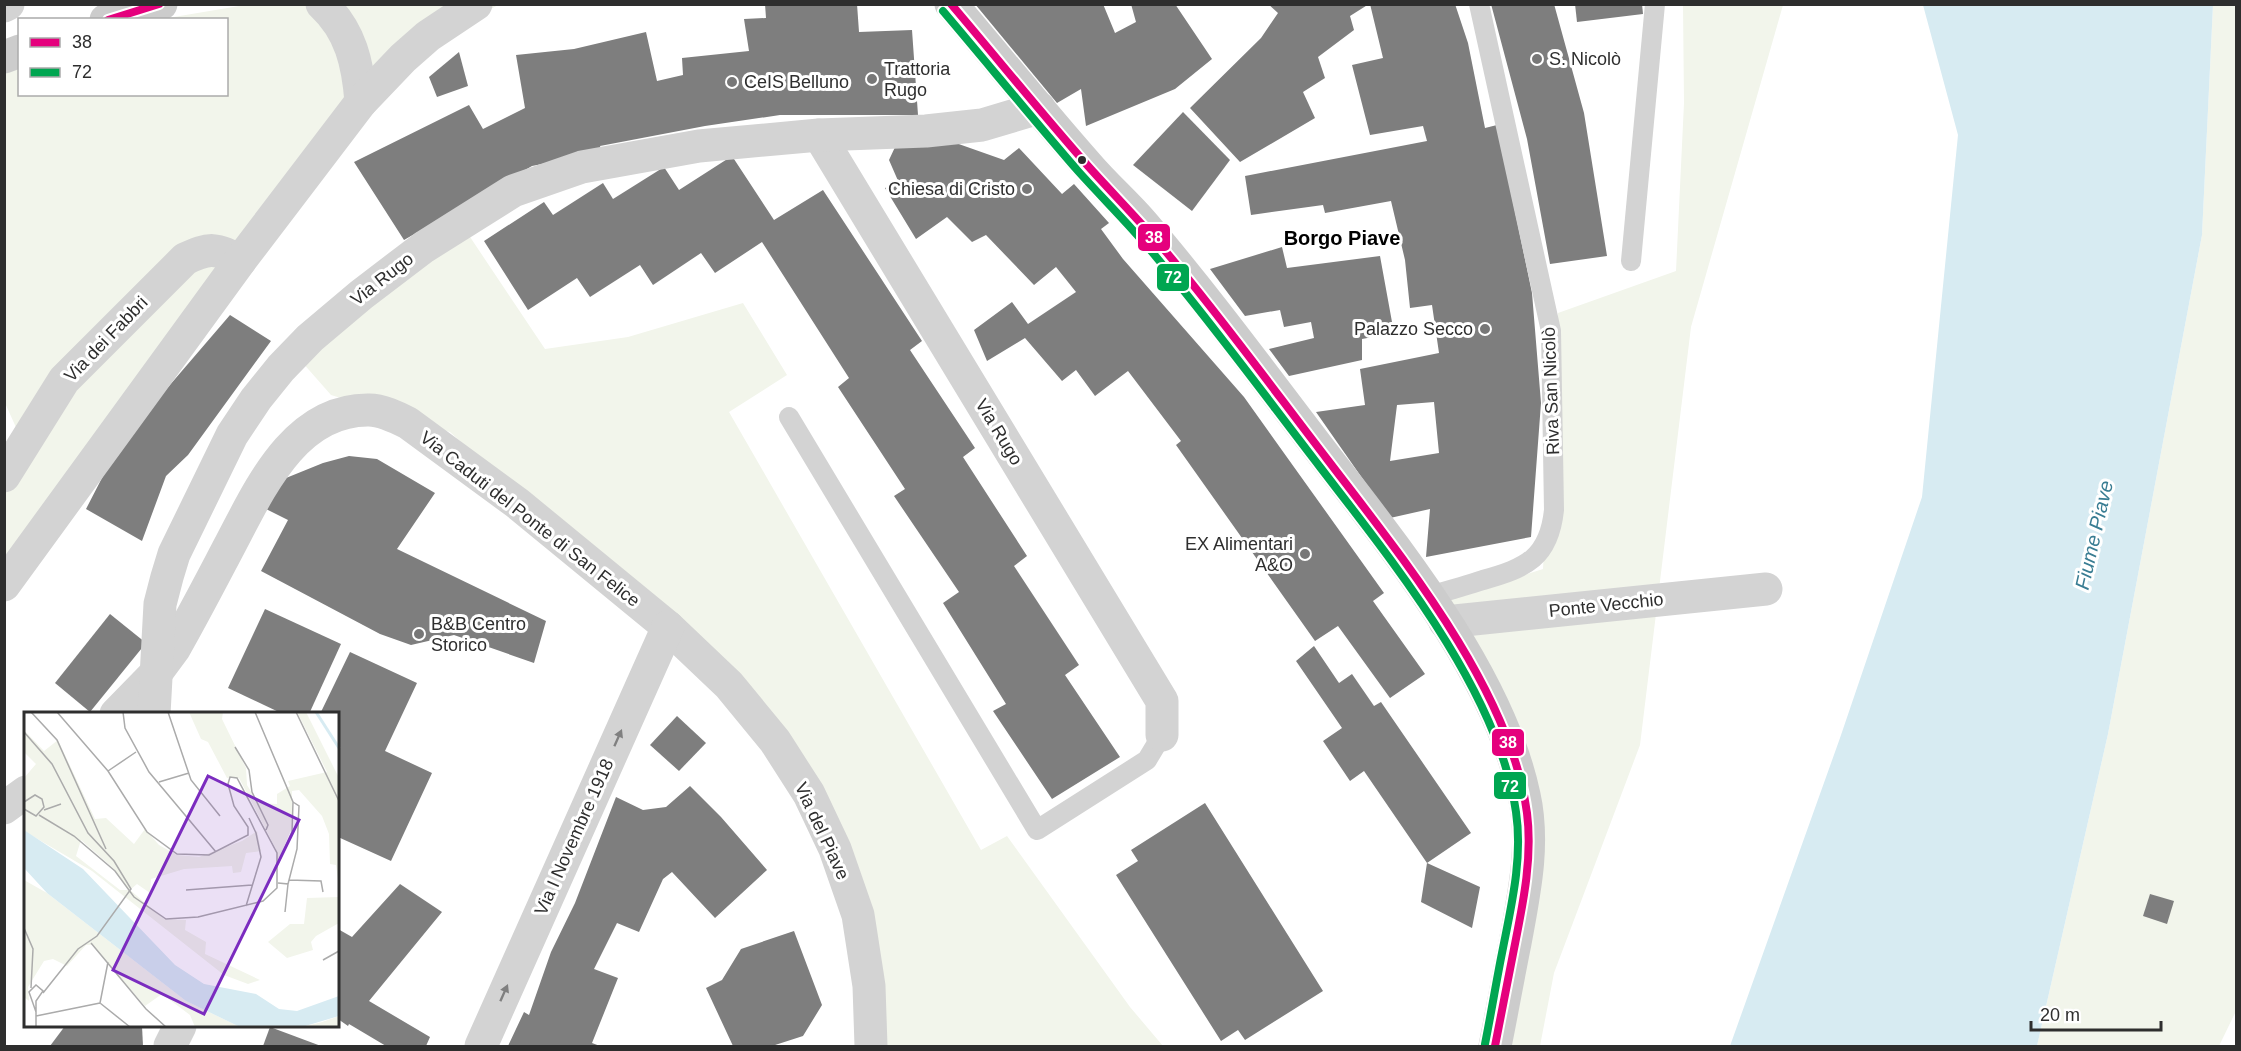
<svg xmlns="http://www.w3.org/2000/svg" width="2241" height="1051" font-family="Arial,sans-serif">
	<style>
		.green { fill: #f2f5eb }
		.water { fill: #d7ebf2 }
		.building { fill: #7e7e7e; fill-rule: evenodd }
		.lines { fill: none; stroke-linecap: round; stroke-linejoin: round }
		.lane { stroke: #d3d3d3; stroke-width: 20 }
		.street { stroke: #d3d3d3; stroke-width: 33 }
		.secondary { stroke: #ccc; stroke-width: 33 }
		.bus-1-casing { stroke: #fff; stroke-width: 12 }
		.bus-2-casing { stroke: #fff; stroke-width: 12 }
		.bus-1 { stroke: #e5007d; stroke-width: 8 }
		.bus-2 { stroke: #00a651; stroke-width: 8 }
		.oneway { fill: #808080 }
		.poi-dot { fill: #777; stroke: #fff; stroke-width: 2 }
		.bus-dot { fill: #2e2e2e; stroke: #fff; stroke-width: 2 }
		.labels { text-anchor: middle; stroke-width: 6; stroke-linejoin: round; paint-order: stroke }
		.poi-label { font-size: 18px; fill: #2e2e2e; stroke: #fff; text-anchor: start }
		.street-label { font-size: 18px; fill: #2e2e2e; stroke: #fff }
		.neighbourhood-label { font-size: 20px; font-weight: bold; fill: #000; stroke: #fff }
		.water-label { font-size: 20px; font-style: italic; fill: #397d93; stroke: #fff }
		.inset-river { fill: none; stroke: #d7ebf2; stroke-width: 3 }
		.inset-road { fill: none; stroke: #ababab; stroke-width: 1.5 }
		.view { fill: #7b2cbf; fill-opacity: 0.15; stroke: #7b2cbf; stroke-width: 3 }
		.inset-edge { fill: none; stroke: #2e2e2e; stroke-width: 3 }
		.line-badge { stroke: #fff; stroke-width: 2 }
		.badge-label { font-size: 16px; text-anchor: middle; font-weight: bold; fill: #fff }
	</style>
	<rect width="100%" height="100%" fill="#fff"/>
	<!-- green -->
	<g class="green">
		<polygon points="245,5 498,5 373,75 5,572 5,490 28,454 5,403 5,60 19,56 20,94 226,94 226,20 162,19"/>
		<polygon points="1683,5 1783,5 1691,327 1640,745 1554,973 1540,1046 1494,1046 1540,807 1442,601 1543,569 1558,313 1676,271 1684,103"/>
		<polygon points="2213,5 2236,5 2236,1011 2219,1046 2037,1046 2108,734 2202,235"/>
		<polygon points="456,216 545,349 628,337 743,303 787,375 729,412 981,850 1007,836 1130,1007 1163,1046 875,1046 879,978 797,760 663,625 450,432 331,395 287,345"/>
	</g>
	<!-- water -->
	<polygon class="water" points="1923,5 2213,5 2202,235 2108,734 2037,1046 1730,1046 1840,738 1922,497 1958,135"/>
	<!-- building -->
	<g class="building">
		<polygon points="765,4 857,4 859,32 912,30 918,115 780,115 705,126 600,146 602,152 532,166 404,240 354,162 469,105 483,129 525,108 516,55 574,49 646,32 657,81 683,75 682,58 749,51 744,19 766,18"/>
		<polygon points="975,4 1103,4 1115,33 1136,22 1131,4 1175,4 1212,59 1175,89 1086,126 1081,89 1057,103"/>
		<polygon points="1268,4 1369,4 1350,16 1354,30 1318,57 1325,78 1303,92 1315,118 1240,162 1190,108 1261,38 1278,13"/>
		<path d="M1370 4H1455L1468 43 1485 128 1497 125 1532 293 1541 403 1531 537 1426 557 1430 509 1390 518 1316 412 1365 405 1360 369 1439 353 1432 305 1410 308 1405 260 1391 201 1325 213 1323 205 1251 215 1245 176 1427 141 1423 126 1370 135 1352 65 1383 58ZM1434 402 1439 453 1390 461 1397 405Z"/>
		<polygon points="1491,4 1554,4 1584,113 1607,256 1550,264 1527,139"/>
		<polygon points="1575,4 1642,4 1643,14 1577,22"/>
		<polygon points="459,52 468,86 437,97 429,77"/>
		<polygon points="1183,112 1230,160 1192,211 1133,165"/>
		<polygon points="953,142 1004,160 1019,148 1062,194 1074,184 1109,223 1101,229 1123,259 1244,397 1384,593 1373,601 1425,674 1390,698 1338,626 1315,641 1176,445 1181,441 1128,371 1095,396 1076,370 1062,381 1025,338 987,361 974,330 1012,302 1028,324 1076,292 1056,267 1034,285 986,235 972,242 947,217 916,239 885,188 899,183 889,160 896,145"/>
		<polygon points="732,156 774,220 823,190 922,341 910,350 975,448 963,457 1027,556 1014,566 1079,665 1065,675 1120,757 1052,799 993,711 1006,704 943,603 959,592 894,496 905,489 838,387 849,378 762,242 715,273 701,253 653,285 640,265 590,297 577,278 528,310 484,241 544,202 553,215 603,183 613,199 664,167 679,190"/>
		<polygon points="1282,247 1287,268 1380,256 1394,333 1362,339 1362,360 1289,376 1269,349 1314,338 1311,322 1284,327 1280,310 1245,316 1210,269"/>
		<polygon points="230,315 271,341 188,455 166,476 142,541 86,509 120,443"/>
		<polygon points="349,456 377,459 435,493 397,549 546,621 534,663 454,635 411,645 380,634 261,571 288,520 264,508 286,478 323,463"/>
		<polygon points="265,609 341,644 309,714 283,714 228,688"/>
		<polygon points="110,614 146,643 90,712 55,683"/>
		<polygon points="1314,646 1339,683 1352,674 1374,706 1381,702 1471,833 1427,863 1480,887 1472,928 1421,902 1427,863 1364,771 1350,781 1323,741 1342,728 1296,661"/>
		<polygon points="350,652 417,683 385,751 432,773 391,861 338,837 338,739 340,734 338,733 338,714 320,714"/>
		<polygon points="677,716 706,743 679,771 650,745"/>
		<polygon points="690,786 721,817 767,870 715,918 672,872 663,879 639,932 617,923 594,969 618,978 592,1043 600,1046 508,1046 524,1012 529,1015 551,952 575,903 616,797 643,810 666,807"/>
		<polygon points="1205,803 1323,991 1245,1040 1238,1030 1221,1041 1116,875 1138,861 1131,850"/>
		<polygon points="400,884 442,912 369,1001 430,1037 426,1046 386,1046 349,1024 348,1026 338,1019 338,929 352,937"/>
		<polygon points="2150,894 2174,901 2167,924 2143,916"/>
		<polygon points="794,931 822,1005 803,1036 772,1046 733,1046 706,988 722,980 741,949"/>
		<polygon points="65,1026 142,1026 143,1046 50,1046"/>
		<polygon points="270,1027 321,1046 263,1046"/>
	</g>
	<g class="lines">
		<!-- lane -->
		<g class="lane">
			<polyline points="1631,261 1655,4"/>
			<polyline points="789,417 1037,830 1147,760 1162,735"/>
			<path d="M1429 596C1447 591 1465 586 1483 580 1526 568 1549 558 1554 510L1551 331 1479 4"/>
		</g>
		<!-- street -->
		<g class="street">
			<path d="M322 4C351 31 358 64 361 102"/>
			<polyline points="4,6 8,4"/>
			<polyline points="819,135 1162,701 1162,735"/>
			<path d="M4 476 64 380 185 259C210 247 216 248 240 261"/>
			<polyline points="4,585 240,261 361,102 403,58 428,36 476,4"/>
			<polyline points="1445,622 1766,589"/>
			<path d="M116 714 157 672 174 649C194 614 212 579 231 543 260 488 295 409 369 410 382 410 396 417 408 423L517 503 668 627 729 685 775 741 809 794 835 849 858 915 869 986 871 1046"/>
			<polyline points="154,714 160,604 167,577 174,554 232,435 256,399 281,368 310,338 361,295 424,247 513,191 582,167 699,146 819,135 926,131 982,125 1039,108"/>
			<polyline points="4,808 26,792"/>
			<polyline points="170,1046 180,1026"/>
			<polyline points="481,1046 668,627"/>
		</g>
		<!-- secondary -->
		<g class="secondary">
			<path d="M951 4C997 58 1041 113 1088 166 1105 186 1126 204 1143 224 1208 300 1267 381 1327 459 1400 554 1499 677 1524 795 1535 844 1524 894 1515 943 1508 977 1502 1012 1495 1046"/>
			<polyline points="106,20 161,4"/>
			<polyline points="4,57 20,51"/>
		</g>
		<defs>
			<g id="bus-1">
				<path d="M951 4C997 58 1041 113 1088 166 1114 195 1142 223 1167 253 1223 320 1274 390 1327 459 1401 556 1511 690 1527 813 1533 860 1522 908 1513 954 1507 985 1501 1016 1495 1046"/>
				<polyline points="108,20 159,4"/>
			</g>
			<path id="bus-2" d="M943 11C988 64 1032 118 1078 171 1104 200 1132 227 1157 258 1214 326 1266 397 1320 467 1393 562 1499 692 1516 812 1523 859 1511 907 1502 953 1496 983 1491 1014 1485 1044"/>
		</defs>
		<!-- bus-1 casing -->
		<use href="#bus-1" class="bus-1-casing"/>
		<!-- bus-2 casing -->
		<use href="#bus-2" class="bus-2-casing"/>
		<!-- bus-1 -->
		<use href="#bus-1" class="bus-1"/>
		<!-- bus-2 -->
		<use href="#bus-2" class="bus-2"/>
	</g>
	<!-- one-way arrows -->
	<defs><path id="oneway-solid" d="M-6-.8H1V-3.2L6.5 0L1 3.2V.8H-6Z" transform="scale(1.5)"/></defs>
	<g class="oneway">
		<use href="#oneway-solid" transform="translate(618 738) rotate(-66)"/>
		<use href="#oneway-solid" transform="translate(504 993) rotate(-66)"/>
	</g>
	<!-- markers -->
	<g class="poi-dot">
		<circle cx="1537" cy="59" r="6"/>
		<circle cx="872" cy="79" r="6"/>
		<circle cx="732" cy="82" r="6"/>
		<circle cx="1027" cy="189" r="6"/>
		<circle cx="1485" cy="329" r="6"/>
		<circle cx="1305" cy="554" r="6"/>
		<circle cx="419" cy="634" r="6"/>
	</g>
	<circle class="bus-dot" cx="1082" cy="160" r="5"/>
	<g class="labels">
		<!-- poi labels -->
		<g class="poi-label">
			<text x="1549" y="65">S. Nicolò</text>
			<text x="884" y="75">Trattoria<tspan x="884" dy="21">Rugo</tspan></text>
			<text x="744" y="88">CeIS Belluno</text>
			<text x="1015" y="195" text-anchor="end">Chiesa di Cristo</text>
			<text x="1473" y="335" text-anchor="end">Palazzo Secco</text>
			<text x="1293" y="550" text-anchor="end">EX Alimentari<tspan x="1293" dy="21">A&amp;O</tspan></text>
			<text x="431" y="630">B&amp;B Centro<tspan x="431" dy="21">Storico</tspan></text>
		</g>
		<!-- street labels -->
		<g class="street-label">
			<text transform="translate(382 279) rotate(-38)" y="6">Via Rugo</text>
			<text transform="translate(106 339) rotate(-46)" y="6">Via dei Fabbri</text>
			<text transform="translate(1551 391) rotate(-92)" y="6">Riva San Nicolò</text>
			<text transform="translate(999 432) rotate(59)" y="6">Via Rugo</text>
			<text transform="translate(530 519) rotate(38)" y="6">Via Caduti del Ponte di San Felice</text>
			<text transform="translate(1606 605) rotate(-6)" y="6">Ponte Vecchio</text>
			<text transform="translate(822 831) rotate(65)" y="6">Via del Piave</text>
			<text transform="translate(574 837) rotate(-66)" y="6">Via I Novembre 1918</text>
		</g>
		<!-- neighbourhood labels -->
		<g class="neighbourhood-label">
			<text x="1342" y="245">Borgo Piave</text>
		</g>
		<!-- water labels -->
		<g class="water-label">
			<text transform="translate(2094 535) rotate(-77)" y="7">Fiume Piave</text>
		</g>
	</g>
	<!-- overview -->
	<g transform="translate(24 712)">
		<rect width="315" height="315" fill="#fff"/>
		<path d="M165 0H199L198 7 222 56 223 73 234 91 253 92V82L266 74 264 69 303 60 273 0H282L315 66V174L312 153 306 152 305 122 298 104 275 78 268 79V115L253 152 252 137 215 66H203L184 30 177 27ZM0 18 20 39 34 28 71 107 82 106 110 132 121 117 135 133 153 143 175 145 218 129 233 119 237 139 222 141 217 160 209 161 208 154 160 157 127 167 126 181 113 172 106 178 140 207 162 208 161 218 182 230 181 242 236 268 224 272 200 263 68 159 0 119V66L12 52 0 40ZM57 128 89 156 105 178H96L52 144ZM0 168 23 181 162 289 216 315H171L166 303 138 282 121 294 68 233H62L43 254 29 247 20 249 4 275 5 289 0 285ZM315 185V211L292 224 287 230 289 238 263 246 244 230 266 212H280L283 186ZM315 304V315H278L298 310Z" fill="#f2f5eb" fill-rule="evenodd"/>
		<path d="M0 118 59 157 151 253 180 272 232 282 255 297 273 299 315 284V304L278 315H216L162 289 23 181 0 156Z" fill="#d7ebf2"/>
		<path class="inset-river" d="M292 0 315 36"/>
		<path class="inset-road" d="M7 0 33 28 82 137M99 0 101 16 125 60 192 140M144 0 167 68 196 104M231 0 269 90 268 120 254 152M272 0 315 89M0 20 28 52 64 121 90 149 107 177 73 224 54 237 19 281M211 35 225 58 228 80 244 113 242 118M84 59 112 40M135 70 165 61M0 90 11 83 18 87 20 95 12 104 0 97M20 98 37 92M15 103 50 124 91 159 110 185 142 207 174 205 239 189 253 176V141L213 66 206 65 204 72 210 94 224 115V123L185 143 153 142 123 120 84 59 33 0M265 168 297 169 299 180M254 171 264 172 261 200M264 172 273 137 275 94 269 90M162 178 228 173M222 194 237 145 232 121 225 106M0 216 9 237 7 276M67 231 122 297 142 315M299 248 315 239M76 291 84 250M76 291 106 315M12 300 5 280 12 273 19 279 12 289V315M12 304 76 291"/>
		<path class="view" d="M184 64 275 108 180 302 89 258Z"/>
		<rect width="315" height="315" class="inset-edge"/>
	</g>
	<g class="line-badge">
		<rect x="1137" y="223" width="34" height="29" rx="6" fill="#e5007d"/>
		<rect x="1156" y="263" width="34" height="29" rx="6" fill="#00a651"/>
		<rect x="1491" y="728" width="34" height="29" rx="6" fill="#e5007d"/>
		<rect x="1493" y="771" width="34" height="29" rx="6" fill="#00a651"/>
	</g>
	<g class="badge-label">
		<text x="1154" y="243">38</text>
		<text x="1173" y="283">72</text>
		<text x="1508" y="748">38</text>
		<text x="1510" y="792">72</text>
	</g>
	<!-- border -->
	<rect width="2241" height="1051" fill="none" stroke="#2e2e2e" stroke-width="12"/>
	<!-- legend -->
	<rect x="18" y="18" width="210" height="78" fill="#ffffff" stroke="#ababab" stroke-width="1.5"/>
	<rect x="30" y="38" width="30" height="9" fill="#e5007d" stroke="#ababab" stroke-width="1.5"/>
	<text x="72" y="48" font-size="18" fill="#2e2e2e">38</text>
	<rect x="30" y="68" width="30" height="9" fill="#00a651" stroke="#ababab" stroke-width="1.5"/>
	<text x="72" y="78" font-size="18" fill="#2e2e2e">72</text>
	<!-- scale -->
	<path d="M2031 1021v9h130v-9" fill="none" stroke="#2e2e2e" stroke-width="3"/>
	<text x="2040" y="1021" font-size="18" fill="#2e2e2e" stroke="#ffffff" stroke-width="4.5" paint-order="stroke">20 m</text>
</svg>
